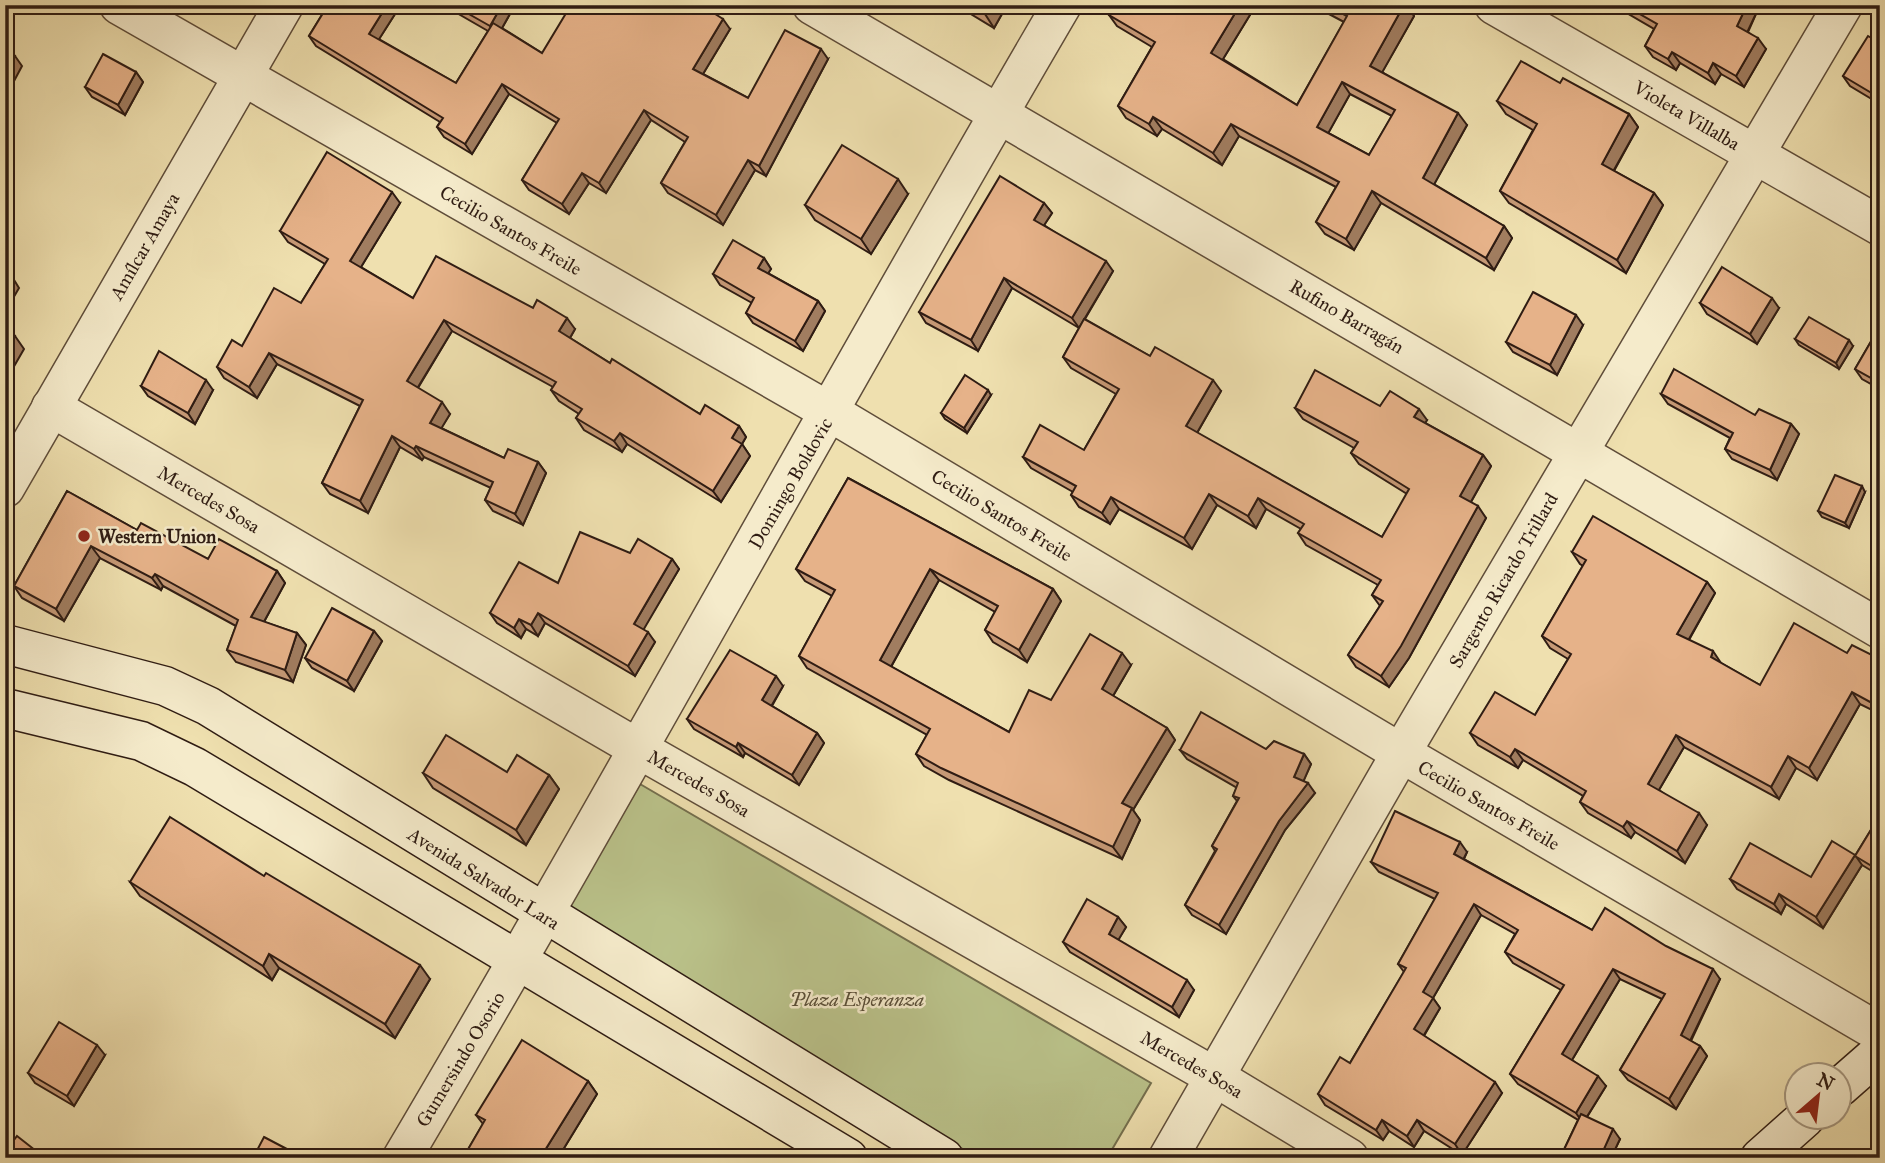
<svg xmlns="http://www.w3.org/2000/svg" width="1885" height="1163" font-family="'IM FELL Great Primer',serif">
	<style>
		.green { fill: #bac28a; stroke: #746f4e; stroke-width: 2 }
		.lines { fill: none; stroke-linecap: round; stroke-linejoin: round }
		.street-casing { stroke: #5f4d3a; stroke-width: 41 }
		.secondary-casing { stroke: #2f1c13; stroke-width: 41 }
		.street { stroke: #f5ebcb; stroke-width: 38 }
		.secondary { stroke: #f5ebcb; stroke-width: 38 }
		.wall { fill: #c69976; stroke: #2f1c13; stroke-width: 2; fill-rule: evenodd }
		.shaded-wall { fill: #a17d60; stroke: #2f1c13; stroke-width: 2 }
		.building { fill: #e6b289; stroke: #2f1c13; stroke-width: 2; fill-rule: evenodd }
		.poi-dot { fill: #8f2418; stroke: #f5ebcb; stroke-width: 2.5 }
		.labels { text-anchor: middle; stroke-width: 5; stroke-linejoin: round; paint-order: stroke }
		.street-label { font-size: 19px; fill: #2f1c13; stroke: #f5ebcb }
		.poi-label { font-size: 19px; font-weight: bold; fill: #2f1c13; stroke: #f5ebcb; text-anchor: start }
		.park-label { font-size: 19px; font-style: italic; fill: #594e37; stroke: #f5ebcb }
	</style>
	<rect width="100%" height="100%" fill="#efe0af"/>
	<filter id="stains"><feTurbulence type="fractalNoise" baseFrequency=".00286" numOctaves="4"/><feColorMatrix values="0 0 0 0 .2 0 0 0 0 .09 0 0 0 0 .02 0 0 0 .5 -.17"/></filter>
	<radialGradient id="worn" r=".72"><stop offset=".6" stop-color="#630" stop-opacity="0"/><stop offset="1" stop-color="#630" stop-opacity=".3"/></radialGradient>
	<!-- green -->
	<polygon class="green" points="640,784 1151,1083 1107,1158 978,1158 564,914"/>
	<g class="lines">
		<defs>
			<g id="street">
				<polyline points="119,5 830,412 1401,753 1880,1033"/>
				<polyline points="812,5 1880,629"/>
				<polyline points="1494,5 1880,226"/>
				<polyline points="51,407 637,748 1215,1077 1349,1158"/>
				<polyline points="5,488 284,5"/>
				<path d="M402 1158C627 777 838 387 1062 5"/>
				<polyline points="1168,1158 1401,753 1843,5"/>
			</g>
			<g id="secondary">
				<polyline points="5,644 165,686 208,706 944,1158"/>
				<polyline points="5,708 141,741 195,767 848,1158"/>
				<polyline points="1840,1087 1880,1052"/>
				<polyline points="1760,1158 1805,1118"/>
			</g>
		</defs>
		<!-- street casing -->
		<use href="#street" class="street-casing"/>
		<!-- secondary casing -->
		<use href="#secondary" class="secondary-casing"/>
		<!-- street -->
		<use href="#street" class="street"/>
		<!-- secondary -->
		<use href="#secondary" class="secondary"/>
	</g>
	<!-- wall -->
	<g class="wall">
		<polygon points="328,5 389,5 395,14 379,39 456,83 488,31 443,5 515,5 502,28 542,53 730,29 703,74 748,98 828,59 766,176 755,170 723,225 668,193 661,183 685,142 651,120 606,193 589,183 569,214 529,190 522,180 557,123 509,94 472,154 444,137 437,127 440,122 316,46 309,36"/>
		<polygon points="956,5 1007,5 994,28"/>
		<path d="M1114 5H1256L1223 59 1297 105 1344 22 1312 5H1406L1414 16 1382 72 1467 125 1434 184 1504 226 1512 238 1494 270 1381 203 1354 250 1325 234 1316 222 1336 187 1239 136 1222 165 1162 129 1157 136 1126 118 1118 106 1152 47 1117 26 1109 15ZM1350 94 1392 116 1369 155 1328 133Z"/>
		<polygon points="1613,5 1760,5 1748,32 1766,49 1744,87 1721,74 1715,84 1680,63 1676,70 1653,57 1645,46 1654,29"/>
		<polygon points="1880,31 1880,104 1850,86 1843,76 1875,40"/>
		<polygon points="136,72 143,82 125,115 92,97 85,87"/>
		<polygon points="1560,83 1629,114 1638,127 1614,171 1654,193 1663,205 1626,273 1509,203 1500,191 1533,130 1506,114 1497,101"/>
		<polygon points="908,194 871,254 815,220 805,205"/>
		<polygon points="400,203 361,267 413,298 533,308 575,329 570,338 610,363 700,414 739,426 746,437 742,444 750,456 721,502 627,444 622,452 584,430 576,418 579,414 559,401 551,390 553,387 452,331 418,388 450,414 441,428 504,458 538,462 546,473 523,525 493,511 485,500 491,488 424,457 422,460 400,447 368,513 330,494 322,483 360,406 277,364 257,398 224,378 217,367 242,346 301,303 325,264 288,242 280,231"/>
		<polygon points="1044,203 1052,213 1044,225 1113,271 1085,319 1150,356 1221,391 1197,433 1382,537 1407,494 1359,464 1351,453 1354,448 1303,419 1295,408 1380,406 1427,420 1425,423 1483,455 1491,466 1471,502 1486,518 1409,658 1389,687 1356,667 1348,655 1380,606 1372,595 1378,585 1306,545 1298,533 1301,529 1266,509 1256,528 1217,505 1192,549 1119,509 1110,524 1079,507 1071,495 1073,492 1031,468 1023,457 1084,450 1116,394 1071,368 1063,357 1079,328 1012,288 978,351 926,323 919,312"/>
		<polygon points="764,258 771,269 768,273 818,301 825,311 803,351 753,323 746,313 752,303 720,285 713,274"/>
		<polygon points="1700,303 1779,308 1757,344 1707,314"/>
		<polygon points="1583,325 1557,375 1513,352 1506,342"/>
		<polygon points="1880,326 1880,389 1862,379 1855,369"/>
		<polygon points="1795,339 1853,346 1839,369 1799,345"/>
		<polygon points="141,386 213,390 195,424 148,396"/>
		<polygon points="1661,394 1791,424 1799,434 1777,480 1732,459 1725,449 1730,438 1668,404"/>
		<polygon points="991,395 967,433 945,419 941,413"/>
		<polygon points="848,478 1053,589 1061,601 1027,662 993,642 985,630 995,612 939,580 891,667 1009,732 1051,700 1131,665 1113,696 1167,728 1175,740 1133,810 1140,820 1122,859 949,780 924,766 916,754 927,735 807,668 799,656 832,596 805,581 796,569"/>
		<polygon points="67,491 137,530 208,559 277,571 285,583 264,622 297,633 306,645 293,682 236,662 227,650 236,626 163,586 161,590 100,558 64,621 22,598 14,586"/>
		<polygon points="1865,492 1849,528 1822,517 1818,511"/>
		<polygon points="1572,552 1707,582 1715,593 1689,640 1721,663 1760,685 1847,653 1880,714 1860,704 1817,780 1796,768 1779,799 1684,747 1659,790 1707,825 1685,863 1635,832 1631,838 1588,813 1580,802 1583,796 1523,760 1518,768 1478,745 1470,733 1535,715 1568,659 1550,648 1542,636 1583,566 1580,564"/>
		<polygon points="630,553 672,559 679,569 643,629 655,642 635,676 545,623 538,636 526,629 521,638 497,623 490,613"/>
		<polygon points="374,631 382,641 354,691 312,668 305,658"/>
		<polygon points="783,686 772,706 817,733 824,743 799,785 745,753 743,757 694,729 687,719"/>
		<polygon points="1266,749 1304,754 1311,764 1303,781 1315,793 1285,830 1226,934 1192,915 1185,905 1215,851 1212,846 1237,801 1233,796 1237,788 1187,759 1180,750"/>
		<polygon points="507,772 549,775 559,789 526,845 433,788 423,773"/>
		<polygon points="1880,780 1880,805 1872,794"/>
		<polygon points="1880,815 1880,876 1862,865 1823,928 1786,904 1781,914 1737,889 1730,879 1811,877 1855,856"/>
		<polygon points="1467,852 1464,859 1592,930 1720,979 1691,1041 1700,1046 1707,1056 1676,1109 1628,1080 1620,1070 1662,999 1620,979 1572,1060 1606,1086 1587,1117 1620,1139 1611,1158 1560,1158 1578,1120 1518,1084 1510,1074 1561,990 1513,963 1505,952 1515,934 1481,915 1433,998 1440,1008 1424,1036 1502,1093 1462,1155 1424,1131 1414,1147 1389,1131 1383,1140 1325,1105 1318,1094 1350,1063 1404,972 1398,964 1435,899 1379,872 1371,862"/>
		<polygon points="130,882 430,979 395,1038 279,968 272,980 140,896"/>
		<polygon points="1118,917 1126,927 1118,940 1194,990 1179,1017 1070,952 1063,942"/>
		<polygon points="105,1055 74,1106 35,1083 28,1073"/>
		<polygon points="588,1081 597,1094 558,1158 463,1158 483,1124 476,1115"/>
	</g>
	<!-- shaded-wall -->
	<g class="shaded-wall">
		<polygon points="387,5 389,5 395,14 376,44 369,34"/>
		<polygon points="502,5 515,5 497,37 490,26"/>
		<polygon points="990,5 1007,5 994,28 985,14"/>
		<polygon points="1240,5 1256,5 1220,64 1211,53"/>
		<polygon points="1404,5 1406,5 1414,16 1379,78 1370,66"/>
		<polygon points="1747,5 1760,5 1745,37 1737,26"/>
		<polygon points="723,19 730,29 700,79 693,69"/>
		<polygon points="1758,38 1766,49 1744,87 1736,76"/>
		<polygon points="821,49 828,59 766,176 759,166"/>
		<polygon points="1672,52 1680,63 1676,70 1668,59"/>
		<polygon points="15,56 22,66 5,98 5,75"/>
		<polygon points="1713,63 1721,74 1715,84 1708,73"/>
		<polygon points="136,72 143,82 125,115 118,105"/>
		<polygon points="1342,82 1350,94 1325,139 1317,127"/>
		<polygon points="502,84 509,94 472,154 465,144"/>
		<polygon points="644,110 651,120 606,193 599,183"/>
		<polygon points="1458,113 1467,125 1431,190 1423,178"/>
		<polygon points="1629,114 1638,127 1610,177 1602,164"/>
		<polygon points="1153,117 1162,129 1157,136 1149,124"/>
		<polygon points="1231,124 1239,136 1222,165 1213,153"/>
		<polygon points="748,160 755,170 723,225 716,215"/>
		<polygon points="582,173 589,183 569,214 562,204"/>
		<polygon points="898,179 908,194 871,254 861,239"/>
		<polygon points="1372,191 1381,203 1354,250 1346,239"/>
		<polygon points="392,192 400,203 358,272 350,261"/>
		<polygon points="1654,193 1663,205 1626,273 1617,260"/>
		<polygon points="1044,203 1052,213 1041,230 1034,220"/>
		<polygon points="1504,226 1512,238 1494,270 1486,258"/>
		<polygon points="764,258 771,269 765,278 758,268"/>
		<polygon points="1106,261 1113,271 1079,328 1072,318"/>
		<polygon points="11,275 19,288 5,312 5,284"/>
		<polygon points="1004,278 1012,288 978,351 971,340"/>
		<polygon points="1772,298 1779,308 1757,344 1750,334"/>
		<polygon points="818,301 825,311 803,351 795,341"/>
		<polygon points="1576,315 1583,325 1557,375 1550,365"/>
		<polygon points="567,318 575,329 567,343 559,331"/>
		<polygon points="444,320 452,331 415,392 407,381"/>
		<polygon points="15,336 24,349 5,382 5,354"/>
		<polygon points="1849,340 1853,346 1839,369 1836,363"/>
		<polygon points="269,353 277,364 257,398 249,387"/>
		<polygon points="206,380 213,390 195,424 188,413"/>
		<polygon points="1213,380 1221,391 1194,438 1186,426"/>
		<polygon points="988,390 991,395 967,433 964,428"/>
		<polygon points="442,402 450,414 438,434 430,423"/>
		<polygon points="1419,409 1427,420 1422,428 1414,417"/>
		<polygon points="1791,424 1799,434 1777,480 1770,470"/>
		<polygon points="739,426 746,437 742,444 750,456 721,502 713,491 732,438"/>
		<polygon points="620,433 627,444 622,452 614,441"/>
		<polygon points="392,436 400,447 368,513 360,501"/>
		<polygon points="416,446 424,457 422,460 414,449"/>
		<polygon points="1483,455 1491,466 1468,507 1460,496"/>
		<polygon points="538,462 546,473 523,525 515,514"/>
		<polygon points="1862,486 1865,492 1849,528 1845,523"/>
		<polygon points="1209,494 1217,505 1192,549 1184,538"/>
		<polygon points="1111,497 1119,509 1110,524 1102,513"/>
		<polygon points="1258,498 1266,509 1256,528 1248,516"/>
		<polygon points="1478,506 1486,518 1409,658 1389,687 1381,676"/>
		<polygon points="91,546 100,558 64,621 56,609"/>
		<polygon points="672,559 679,569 641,634 634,624"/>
		<polygon points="930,569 939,580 888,672 880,660"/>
		<polygon points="277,571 285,583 260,629 251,617"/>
		<polygon points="155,574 163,586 161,590 152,578"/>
		<polygon points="1707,582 1715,593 1685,646 1677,634"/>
		<polygon points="1053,589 1061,601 1027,662 1019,650"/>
		<polygon points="538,613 545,623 538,636 531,625"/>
		<polygon points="519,619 526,629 521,638 514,628"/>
		<polygon points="374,631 382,641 354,691 347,681"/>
		<polygon points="648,632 655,642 635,676 628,666"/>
		<polygon points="297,633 306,645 293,682 285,670"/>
		<polygon points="1713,651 1721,663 1711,657"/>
		<polygon points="1122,653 1131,665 1110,701 1102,689"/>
		<polygon points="776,676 783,686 769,710 762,700"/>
		<polygon points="1880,687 1880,714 1872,703"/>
		<polygon points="1852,692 1860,704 1817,780 1809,768"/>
		<polygon points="1167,728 1175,740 1133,810 1140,820 1122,859 1113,847 1122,803"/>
		<polygon points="817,733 824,743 799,785 792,775"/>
		<polygon points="1676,735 1684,747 1656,795 1648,784"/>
		<polygon points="738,743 745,753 743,757 736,747"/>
		<polygon points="1515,749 1523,760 1518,768 1510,757"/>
		<polygon points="1304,754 1311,764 1301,787 1294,777"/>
		<polygon points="1788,756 1796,768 1779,799 1771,787"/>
		<polygon points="549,775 559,789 526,845 516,830"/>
		<polygon points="1308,783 1315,793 1285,830 1226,934 1219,925 1279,821"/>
		<polygon points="1699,813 1707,825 1685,863 1677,851"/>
		<polygon points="1627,821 1635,832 1631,838 1623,827"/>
		<polygon points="1460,842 1467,852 1461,864 1454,854"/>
		<polygon points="1855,855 1862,865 1823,928 1816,917"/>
		<polygon points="1779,894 1786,904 1781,914 1774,904"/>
		<polygon points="1474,904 1481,915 1433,998 1440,1008 1421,1040 1414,1029 1423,992"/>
		<polygon points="1118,917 1126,927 1116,944 1109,934"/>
		<polygon points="269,954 279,968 272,980 263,966"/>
		<polygon points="420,965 430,979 395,1038 385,1024"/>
		<polygon points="1613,969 1620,979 1569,1065 1562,1054"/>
		<polygon points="1713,969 1720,979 1688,1045 1681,1035"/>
		<polygon points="1187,980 1194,990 1179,1017 1172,1007"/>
		<polygon points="97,1045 105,1055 74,1106 67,1096"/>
		<polygon points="1700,1046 1707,1056 1676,1109 1669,1099"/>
		<polygon points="1598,1076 1606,1086 1583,1123 1576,1113"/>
		<polygon points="588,1081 597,1094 558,1158 544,1158 542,1155"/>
		<polygon points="1495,1082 1502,1093 1462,1155 1455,1144"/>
		<polygon points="1382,1120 1389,1131 1383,1140 1376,1130"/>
		<polygon points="1417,1120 1424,1131 1414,1147 1407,1136"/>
		<polygon points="1613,1129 1620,1139 1611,1158 1599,1158"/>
		<polygon points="538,1152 541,1158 534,1158"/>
	</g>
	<!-- building -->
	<g class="building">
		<polygon points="328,5 387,5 369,34 456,83 493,23 542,53 571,5 701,5 723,19 693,69 748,98 785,30 821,49 759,166 748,160 716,215 661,183 688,137 644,110 599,183 582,173 562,204 522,180 559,119 502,84 465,144 437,127 443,118 309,36"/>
		<polygon points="453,5 502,5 490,26"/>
		<polygon points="970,5 990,5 985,14"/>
		<path d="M1114 5H1240L1211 53 1297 105 1347 16 1326 5H1404L1370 66 1458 113 1423 178 1504 226 1486 258 1372 191 1346 239 1316 222 1339 182 1231 124 1213 153 1153 117 1149 124 1118 106 1155 42 1109 15ZM1342 82 1395 110 1369 155 1317 127Z"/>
		<polygon points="1624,5 1747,5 1737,26 1758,38 1736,76 1713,63 1708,73 1672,52 1668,59 1645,46 1657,24"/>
		<polygon points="1880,31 1880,98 1843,76 1868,36 1875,40"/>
		<polygon points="5,51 15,56 5,75"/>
		<polygon points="103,54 136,72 118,105 85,87"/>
		<polygon points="1521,61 1560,83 1563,78 1629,114 1602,164 1654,193 1617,260 1500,191 1537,124 1497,101"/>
		<polygon points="842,145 898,179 861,239 805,205"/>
		<polygon points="327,152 392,192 350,261 413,298 436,256 533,308 537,300 567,318 559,331 610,363 612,359 700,414 705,405 739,426 732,438 742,444 713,491 620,433 614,441 576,418 582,409 551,390 556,382 444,320 407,381 442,402 430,423 504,458 508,449 538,462 515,514 485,500 493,482 416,446 414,449 392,436 360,501 322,483 363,400 269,353 249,387 217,367 232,340 242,346 274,288 301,303 328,259 280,231"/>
		<polygon points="1000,176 1044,203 1034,220 1106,261 1072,318 1004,278 971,340 919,312"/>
		<polygon points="733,240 764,258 758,268 818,301 795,341 746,313 754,298 713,274"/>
		<polygon points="1722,267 1772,298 1750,334 1700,303"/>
		<polygon points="5,272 11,275 5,284"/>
		<polygon points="1533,292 1576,315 1550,365 1506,342"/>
		<polygon points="1809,317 1849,340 1836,363 1795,339"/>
		<polygon points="1084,319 1150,356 1155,347 1213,380 1186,426 1382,537 1409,489 1351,453 1358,442 1295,408 1315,370 1380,406 1390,391 1419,409 1414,417 1483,455 1460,496 1478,506 1401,646 1381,676 1348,655 1383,601 1372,595 1381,580 1298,533 1304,524 1258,498 1248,516 1209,494 1184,538 1111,497 1102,513 1071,495 1076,486 1023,457 1040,425 1084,450 1119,389 1063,357"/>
		<polygon points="1880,326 1880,383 1855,369"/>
		<polygon points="5,331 15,336 5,354"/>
		<polygon points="159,351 206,380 188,413 141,386"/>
		<polygon points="1674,369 1755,415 1759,409 1791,424 1770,470 1725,449 1733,433 1661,394"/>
		<polygon points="965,375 988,390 964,428 941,413"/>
		<polygon points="1835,475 1862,486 1845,523 1818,511"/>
		<polygon points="848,478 1053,589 1019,650 985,630 998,606 930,569 880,660 1009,732 1029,690 1051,700 1090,634 1122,653 1102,689 1167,728 1122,803 1132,808 1113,847 941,768 916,754 930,729 799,656 835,590 796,569"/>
		<polygon points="67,491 137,530 141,523 208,559 219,539 277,571 251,617 297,633 285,670 227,650 238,620 155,574 152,578 91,546 56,609 14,586"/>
		<polygon points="1593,516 1707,582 1677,634 1713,651 1711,657 1760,685 1794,623 1847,653 1852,645 1880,659 1880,687 1872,703 1852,692 1809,768 1788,756 1771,787 1676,735 1648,784 1699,813 1677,851 1627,821 1623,827 1580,802 1586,791 1515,749 1510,757 1470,733 1495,692 1535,715 1571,654 1542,636 1586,560 1572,552"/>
		<polygon points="580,532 630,553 638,539 672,559 634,624 648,632 628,666 538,613 531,625 519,619 514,628 490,613 519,562 558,583"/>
		<polygon points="332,608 374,631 347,681 305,658"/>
		<polygon points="730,650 776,676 762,700 817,733 792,775 738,743 736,747 687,719"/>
		<polygon points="1201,712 1266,749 1274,741 1304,754 1294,777 1308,783 1279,821 1219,925 1185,905 1217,849 1212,846 1239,798 1233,796 1238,783 1180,750"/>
		<polygon points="446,735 507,772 517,755 549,775 516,830 423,773"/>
		<polygon points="1880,780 1880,799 1872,794"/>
		<polygon points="1395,811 1460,842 1454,854 1592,930 1605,908 1666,946 1713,969 1681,1035 1700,1046 1669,1099 1620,1070 1665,994 1613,969 1562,1054 1598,1076 1576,1113 1510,1074 1564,985 1505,952 1518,930 1474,904 1423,992 1433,998 1414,1029 1495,1082 1455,1144 1417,1120 1407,1136 1382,1120 1376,1130 1318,1094 1340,1057 1350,1063 1406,968 1398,964 1438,893 1371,862"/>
		<polygon points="1880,815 1880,871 1855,856"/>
		<polygon points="170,817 264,876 266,873 420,965 385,1024 269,954 263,966 130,882"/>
		<polygon points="1832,841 1855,855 1816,917 1779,894 1774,904 1730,879 1750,843 1811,877"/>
		<polygon points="1087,899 1118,917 1109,934 1187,980 1172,1007 1063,942"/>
		<polygon points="59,1022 97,1045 67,1096 28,1073"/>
		<polygon points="522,1040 588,1081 542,1155 538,1152 534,1158 463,1158 485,1120 476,1115"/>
		<polygon points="1581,1114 1613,1129 1600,1158 1560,1158"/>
		<polygon points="17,1136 45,1158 5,1158 5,1152"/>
		<polygon points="264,1137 304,1158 253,1158"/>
	</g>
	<!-- markers -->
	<circle class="poi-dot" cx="84" cy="536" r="7"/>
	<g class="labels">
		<!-- street labels -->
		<g class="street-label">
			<text transform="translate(1687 115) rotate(30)" y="7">Violeta Villalba</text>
			<text transform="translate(511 230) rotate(30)" y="7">Cecilio Santos Freile</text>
			<text transform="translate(144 246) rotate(-60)" y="7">Amílcar Amaya</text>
			<text transform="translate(1347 316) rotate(30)" y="7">Rufino Barragán</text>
			<text transform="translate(790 483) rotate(-60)" y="7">Domingo Boldovic</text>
			<text transform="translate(209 499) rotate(30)" y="7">Mercedes Sosa</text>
			<text transform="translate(1002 515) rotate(31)" y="7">Cecilio Santos Freile</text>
			<text transform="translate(1503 580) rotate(-60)" y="7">Sargento Ricardo Trillard</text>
			<text transform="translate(699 783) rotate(30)" y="7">Mercedes Sosa</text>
			<text transform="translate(1489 805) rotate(30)" y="7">Cecilio Santos Freile</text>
			<text transform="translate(484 878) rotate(32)" y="7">Avenida Salvador Lara</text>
			<text transform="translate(460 1059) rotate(-59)" y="7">Gumersindo Osorio</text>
			<text transform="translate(1192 1064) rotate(30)" y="7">Mercedes Sosa</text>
		</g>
		<!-- poi labels -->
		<g class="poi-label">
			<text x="98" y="543">Western Union</text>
		</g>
		<!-- park labels -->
		<g class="park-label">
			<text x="857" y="1006">Plaza Esperanza</text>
		</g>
	</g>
	<!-- margin -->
	<rect width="1885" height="1163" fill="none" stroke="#efe0af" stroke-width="28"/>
	<rect x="7" y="7" width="1871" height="1149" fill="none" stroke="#2f1c13" stroke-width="3.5"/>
	<rect x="14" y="14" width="1857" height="1135" fill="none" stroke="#2f1c13" stroke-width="2"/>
	<!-- north arrow -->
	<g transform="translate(1818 1096) rotate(28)"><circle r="33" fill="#f5ebcb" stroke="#a69881" stroke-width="2"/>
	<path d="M0-5L12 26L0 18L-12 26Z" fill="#8f2418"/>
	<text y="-10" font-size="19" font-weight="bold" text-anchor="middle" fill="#2f1c13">N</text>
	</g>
	<rect width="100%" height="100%" filter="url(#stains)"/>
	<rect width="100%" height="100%" fill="url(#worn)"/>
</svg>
